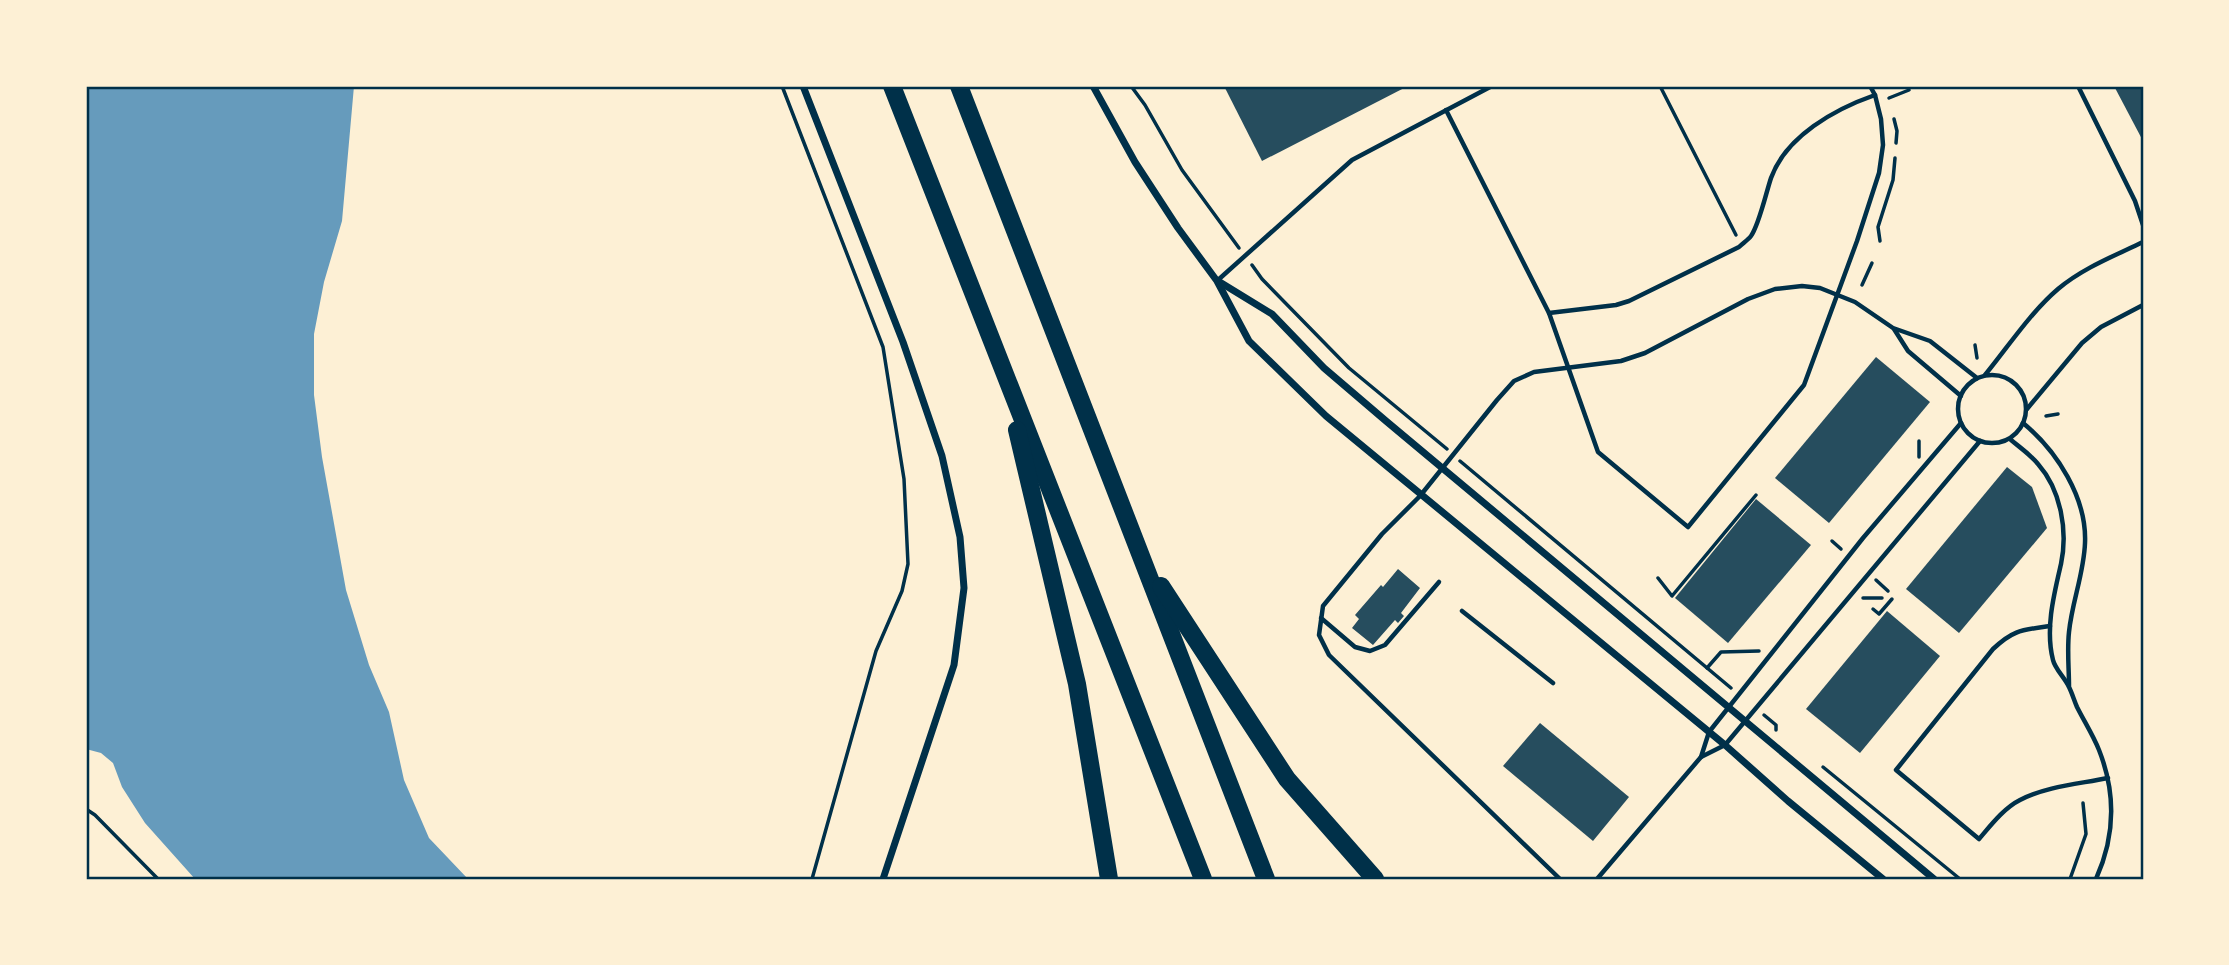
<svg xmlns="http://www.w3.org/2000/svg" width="2229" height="965" font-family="'Times New Roman',serif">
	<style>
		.water { fill: #669bbc }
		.building { fill: #264d5e }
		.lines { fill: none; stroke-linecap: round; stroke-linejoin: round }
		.path { stroke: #003049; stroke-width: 3.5 }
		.service { stroke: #003049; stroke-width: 4.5 }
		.minor { stroke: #003049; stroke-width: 7 }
		.motorway { stroke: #003049; stroke-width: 18 }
		.neatline { fill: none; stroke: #003049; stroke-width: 2.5 }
	</style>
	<rect width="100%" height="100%" fill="#fdf0d5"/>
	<!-- water -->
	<polygon class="water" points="86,86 354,86 342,221 324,282 314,334 314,395 322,457 346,590 369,665 389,712 404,780 429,838 468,879 195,879 145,823 122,787 113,763 101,753 86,749"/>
	<!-- building -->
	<g class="building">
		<polygon points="1224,86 1408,86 1262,161"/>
		<polygon points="2114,86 2143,86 2143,141"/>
		<polygon points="1876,357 1930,402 1829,523 1775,478"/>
		<polygon points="2007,467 2032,487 2047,528 1959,633 1906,589"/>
		<polygon points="1756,499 1811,545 1728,643 1675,598"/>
		<polygon points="1398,569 1420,588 1401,613 1404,616 1398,623 1395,620 1373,645 1352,628 1359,619 1355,615 1381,585 1383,587"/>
		<polygon points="1887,611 1940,656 1860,753 1806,709"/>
		<polygon points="1540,723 1629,797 1593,841 1503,766"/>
	</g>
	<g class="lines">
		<!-- path -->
		<g class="path">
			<polyline points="782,86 883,347 904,479 908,564 902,591 876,651 812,879"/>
			<polyline points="1131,86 1145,105 1182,170 1239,248"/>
			<polyline points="1660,86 1736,235"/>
			<polyline points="1889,98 1909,90"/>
			<polyline points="1894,119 1897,131 1896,143"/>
			<polyline points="1880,241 1878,227 1893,180 1895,158"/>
			<polyline points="1252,265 1262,279 1349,368 1447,449"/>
			<polyline points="1862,285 1872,263"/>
			<polyline points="1975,345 1977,358"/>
			<polyline points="2046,416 2058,414"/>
			<polyline points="1919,457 1919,441"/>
			<polyline points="1460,461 1731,688"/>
			<polyline points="1832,541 1841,549"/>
			<polyline points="1658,578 1672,596 1756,495"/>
			<polyline points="1876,580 1888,591"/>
			<polyline points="1863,598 1882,598"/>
			<polyline points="1873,609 1879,614 1892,599"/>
			<polyline points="1707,668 1721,652 1759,651"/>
			<polyline points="1764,715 1776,725 1776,730"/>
			<polyline points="1823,767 1960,879"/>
			<polyline points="86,809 95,815 158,879"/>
			<polyline points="2070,879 2086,834 2083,803"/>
		</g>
		<!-- service -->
		<g class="service">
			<polyline points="2078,86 2135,201 2143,225"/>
			<polyline points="1446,110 1549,313 1598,452 1688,527 1804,385 1857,241 1879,173 1883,145 1881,119 1875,95 1870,86"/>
			<polyline points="1218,280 1352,160 1492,86"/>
			<path d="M1549 313 1616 305 1629 301 1739 247C1743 243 1748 240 1751 236 1759 225 1766 193 1771 178 1786 136 1835 109 1875 95"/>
			<polyline points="1894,329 1908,351 1961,396"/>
			<path d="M1985 375C2008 347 2030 313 2058 289 2083 268 2114 256 2143 242"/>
			<circle cx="1992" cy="409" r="34"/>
			<polyline points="2027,409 2082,343 2101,327 2143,305"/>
			<path d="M2023 423C2057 451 2087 498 2085 543 2084 573 2072 602 2069 632 2067 650 2069 668 2069 686"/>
			<path d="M2010 439C2019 447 2030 454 2038 464 2061 490 2068 531 2061 564 2054 594 2045 629 2053 660 2055 669 2065 678 2069 687 2072 693 2074 700 2077 707 2084 721 2093 735 2099 750 2116 793 2115 837 2096 879"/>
			<polyline points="1462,611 1553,683"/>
			<polyline points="1321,618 1355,647 1370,651 1385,645 1439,582"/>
			<path d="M2050 626C2023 630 2014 629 1993 649L1896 770 1979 839C1991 825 2004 808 2020 800 2047 786 2079 784 2108 778"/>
			<polyline points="1701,757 1709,732 1863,538 1961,423"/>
			<polyline points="1560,879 1329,655 1319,635 1323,606 1382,534 1420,496 1497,400 1514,381 1534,372 1621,361 1645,353 1748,299 1775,289 1802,286 1820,288 1855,302 1893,328 1930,341 1977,378"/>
			<polyline points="1597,879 1701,757 1725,745 1980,441"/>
		</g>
		<!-- minor -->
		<g class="minor">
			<polyline points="803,86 903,342 942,456 960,537 964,588 954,665 883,879"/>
			<polyline points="1093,86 1135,162 1178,228 1217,281 1249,341 1326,416 1725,745 1788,801 1883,879"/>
			<polyline points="1218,281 1272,314 1324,368 1386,421 1934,879"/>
		</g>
		<!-- motorway -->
		<g class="motorway">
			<polyline points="892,86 1203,879"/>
			<polyline points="959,86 1266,879"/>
			<polyline points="1017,430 1077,684 1109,879"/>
			<polyline points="1161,586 1287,779 1375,879"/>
		</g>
	</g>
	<!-- border -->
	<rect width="2229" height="965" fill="none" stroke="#fdf0d5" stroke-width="175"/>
	<rect x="88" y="88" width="2054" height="790" class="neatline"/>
</svg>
